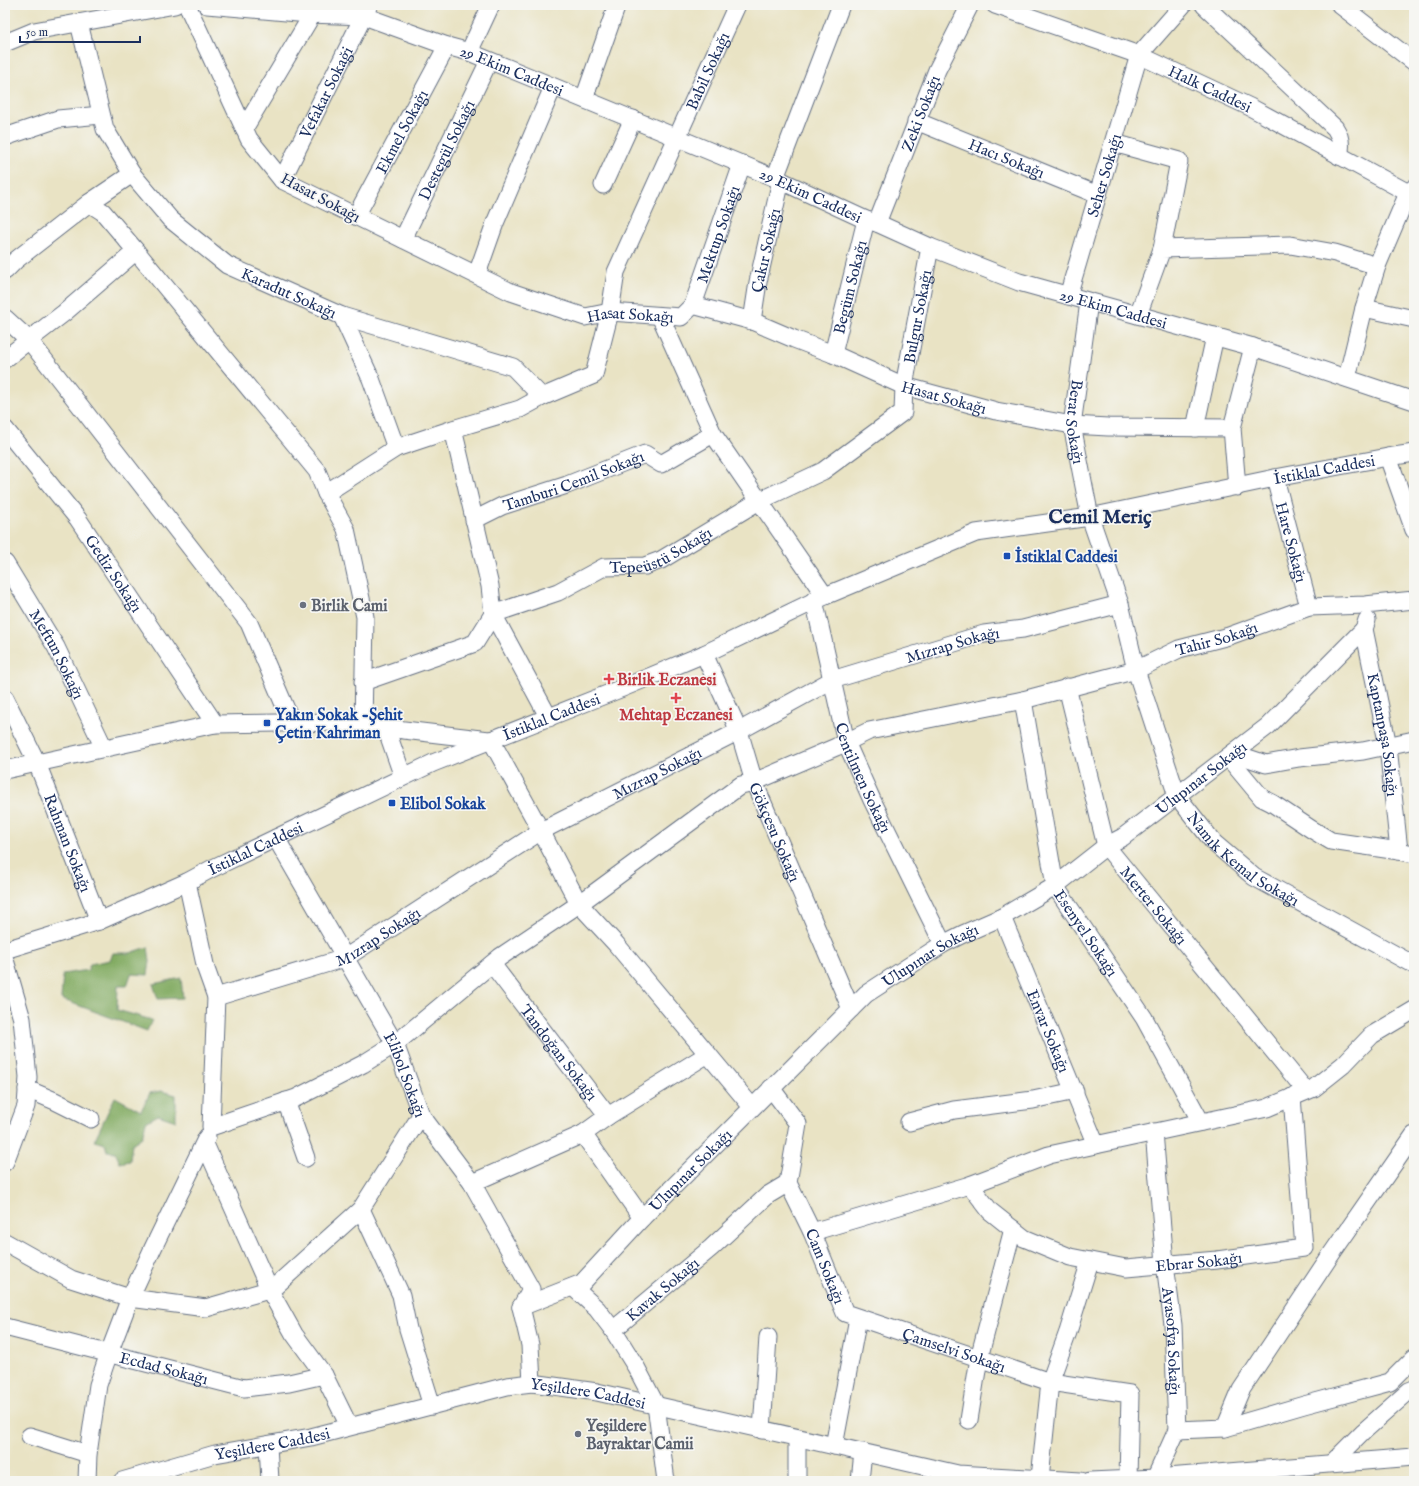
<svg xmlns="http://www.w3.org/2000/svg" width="1419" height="1486" font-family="'IM FELL English',serif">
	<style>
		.forest { fill: #82ab62; stroke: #4e6d60 }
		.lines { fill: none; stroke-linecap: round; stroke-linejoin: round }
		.minor-casing { stroke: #636e82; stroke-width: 19 }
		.minor { stroke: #fff; stroke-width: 17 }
		.transit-dot { fill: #1a4fb4; stroke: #f6f6f2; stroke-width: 1.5 }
		.worship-dot { fill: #6b7280; stroke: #f6f6f2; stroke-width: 1.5 }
		.health-dot { fill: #e0444e; stroke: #f6f6f2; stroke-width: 1.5 }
		.labels { text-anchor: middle; stroke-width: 3.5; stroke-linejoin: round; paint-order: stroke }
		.street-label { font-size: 16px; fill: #1b2f5e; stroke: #f6f6f2 }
		.transit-label { font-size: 16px; font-weight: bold; fill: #164399; stroke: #f6f6f2; text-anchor: start }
		.worship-label { font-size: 16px; font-weight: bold; fill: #5b616d; stroke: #f6f6f2; text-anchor: start }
		.health-label { font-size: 16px; font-weight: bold; fill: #be3a42; stroke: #f6f6f2; text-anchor: start }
		.district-label { font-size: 20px; font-weight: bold; fill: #1b2f5e; stroke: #f6f6f2 }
	</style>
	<rect width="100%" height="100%" fill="#f6f6f2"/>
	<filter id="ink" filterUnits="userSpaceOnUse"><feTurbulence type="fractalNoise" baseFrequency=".025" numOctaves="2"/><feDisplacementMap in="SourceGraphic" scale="8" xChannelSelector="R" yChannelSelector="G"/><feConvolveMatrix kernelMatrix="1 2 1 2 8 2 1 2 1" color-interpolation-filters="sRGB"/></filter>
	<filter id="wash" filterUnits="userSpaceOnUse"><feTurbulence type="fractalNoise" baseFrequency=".012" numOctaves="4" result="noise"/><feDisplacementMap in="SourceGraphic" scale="16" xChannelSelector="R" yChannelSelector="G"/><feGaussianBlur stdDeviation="0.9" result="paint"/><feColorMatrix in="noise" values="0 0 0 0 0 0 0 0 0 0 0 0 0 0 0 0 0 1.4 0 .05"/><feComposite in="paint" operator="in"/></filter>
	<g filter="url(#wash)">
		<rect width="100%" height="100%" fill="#e9e3c4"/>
		<!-- forest -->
		<g class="forest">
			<polygon points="148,947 150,961 148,975 131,974 127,986 118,986 117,1010 152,1020 147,1031 61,999 63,974 88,970 90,964 110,960 113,953 130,953"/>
			<polygon points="181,978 183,998 158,999 153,984"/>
			<polygon points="161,1091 176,1095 176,1121 158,1115 146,1122 142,1137 132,1144 130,1161 120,1163 115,1152 107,1151 105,1144 94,1141 115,1097 141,1111 150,1093"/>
		</g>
	</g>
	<g filter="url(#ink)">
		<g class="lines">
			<defs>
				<g id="minor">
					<path id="s1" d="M187 5 249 139 282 180 511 292 585 317 610 312 681 317 693 305 752 321 794 339 833 354 904 386 996 411 1072 425 1108 427 1232 428"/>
					<path id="s2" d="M207 5 309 14 364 16 447 46 469 52 775 178 866 220 877 223 930 247 1019 282 1253 347 1414 401"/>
					<path id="s3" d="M995 5 1139 55 1250 107 1414 196"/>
					<path d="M1204 5 1335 128C1341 137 1342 145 1339 156"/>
					<polyline points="1340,5 1414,62"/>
					<polyline points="79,23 105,129 132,174"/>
					<polyline points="5,43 34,31 175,5"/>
					<polyline points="469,52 491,5"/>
					<polyline points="584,99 617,5"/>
					<path id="s4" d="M916 121 1098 195"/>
					<polyline points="244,129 312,15"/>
					<polyline points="5,137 58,119 101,115"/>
					<polyline points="1114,143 1179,161 1162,249"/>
					<polyline points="775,178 841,5"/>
					<path id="s5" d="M282 180 369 5"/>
					<polyline points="603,185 633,119"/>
					<path id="s6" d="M89 203 132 174 170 219 227 265 342 316 371 379 396 448"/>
					<path id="s7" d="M356 216 447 46"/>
					<path id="s8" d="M877 223 937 70 970 5"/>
					<path id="s9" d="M403 239 489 61"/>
					<polyline points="5,271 16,260 89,203 103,212 136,251"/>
					<polyline points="477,274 495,223 553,87"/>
					<path id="s10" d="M1068 296 1139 55 1183 5"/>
					<path id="s11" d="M1089 302 1072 425 1090 517 1120 604 1136 670 1177 796 1214 843 1254 877 1414 965"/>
					<path id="s12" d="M693 305 742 164"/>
					<polyline points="1364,308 1414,319"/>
					<polyline points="1138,315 1162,249 1290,245 1335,253 1377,266"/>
					<path id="s13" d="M342 316 513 367 542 397 594 375 610 312 616 272 737 5"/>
					<polyline points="660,316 713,434"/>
					<polyline points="5,318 29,340 5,359"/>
					<path id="s14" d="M752 321 758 282 781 180"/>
					<path id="s15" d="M833 354 866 220"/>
					<polyline points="1347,378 1364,308 1377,266 1408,193 1414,188"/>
					<polyline points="1195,428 1215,336"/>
					<path id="s16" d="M5 429 78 519 215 724"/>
					<polyline points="453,429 520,409 542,397"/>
					<polyline points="1388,457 1414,530"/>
					<path id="s17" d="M1275 478 1309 607"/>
					<polyline points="1237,487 1232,428 1253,347"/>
					<polyline points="326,493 396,448 453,429 490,586 493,614 549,718"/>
					<path id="s18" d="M474 520 502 506 567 485 645 454 661 464 713 434 825 596"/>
					<path id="s19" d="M5 563 56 647 104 748"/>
					<path id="s20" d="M814 600 846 742 872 800 943 944"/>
					<path id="s21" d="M1367 620 1364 629 1388 746 1399 851 1414 854"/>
					<path id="s22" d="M704 654 739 731 754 782 851 1009"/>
					<path id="s23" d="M363 682 475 643 493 614 558 592 604 567 645 566 661 560 759 501 823 471 903 412 904 386 930 247"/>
					<path id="s24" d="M1067 687 1106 846 1306 1091"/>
					<path id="s25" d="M5 698 37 763 99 921"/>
					<path id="s26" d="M1023 700 1055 886 1144 1018 1201 1122"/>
					<polyline points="292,723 249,623 29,340 64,313 136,251 317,471 326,493 346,529 365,617 363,725"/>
					<polyline points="386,728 403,777"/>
					<polyline points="491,740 541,831 579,904 616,944 752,1107"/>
					<polyline points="1233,753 1266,764 1299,758 1363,751 1414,740"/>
					<polyline points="1228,757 1262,798 1272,803 1311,829 1331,841 1399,851"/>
					<polyline points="5,770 215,724 336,722 489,740"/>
					<path id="s27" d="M276 838 395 1044 421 1115 472 1183 531 1289 521 1307"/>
					<path id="s28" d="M187 882 206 969 216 997 211 1127 296 1098 363 1064 395 1044 500 957 579 904 741 785 754 782 836 747 869 731 1023 700 1136 670 1179 649 1229 636 1309 607 1365 605 1414 600"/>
					<path id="s29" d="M1002 917 1096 1145"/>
					<path id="s30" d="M5 950 99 921 187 882 211 869 433 763 625 687 704 654 825 596 976 533 1090 517 1275 478 1388 457 1414 453"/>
					<polyline points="5,960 22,1019 28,1077 26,1106 5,1162"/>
					<path id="s31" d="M492 964 608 1116 583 1134"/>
					<path id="s32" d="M216 997 345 958 541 831 739 731 832 680 984 634 1023 629 1120 604"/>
					<path id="s33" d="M771 1088 798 1124 788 1183 812 1232 845 1313 1050 1382 1068 1332 1090 1261"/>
					<polyline points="27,1089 55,1101 91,1119"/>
					<polyline points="286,1101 306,1158"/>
					<polyline points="608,1116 708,1054"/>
					<polyline points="909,1122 954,1110 1033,1100 1075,1091"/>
					<path id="s34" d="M1154 1132 1165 1264 1173 1325 1177 1430"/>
					<polyline points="472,1183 583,1134 642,1218"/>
					<path id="s35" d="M970 1185 990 1211 1024 1238 1070 1257 1126 1268 1217 1260 1304 1248 1292 1097"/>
					<polyline points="361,1209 421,1115"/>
					<polyline points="812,1232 970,1185 1049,1155 1267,1108 1314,1088 1343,1065 1372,1035 1414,1010"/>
					<polyline points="5,1242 71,1279 130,1298 206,1308 265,1291 270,1291 205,1144"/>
					<polyline points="573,1287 597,1309 613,1330 636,1367 656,1405 666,1481"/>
					<path id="s36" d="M521 1307 582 1283 642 1218 866 994 943 944 963 934 1002 917 1055 886 1106 846 1123 837 1268 726 1364 629"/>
					<polyline points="521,1307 530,1345 532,1383"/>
					<path id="s37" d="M5 1327 244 1388 289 1383 324 1375"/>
					<path id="s38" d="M613 1330 711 1248 768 1195 788 1183"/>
					<polyline points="969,1420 979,1358 1013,1229"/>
					<polyline points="349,1426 324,1375 294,1334 270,1291 361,1209 401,1295 408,1329 432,1406"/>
					<polyline points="1225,1428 1304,1405 1390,1382 1414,1358"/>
					<polyline points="762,1430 768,1337"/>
					<polyline points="30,1436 88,1454"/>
					<polyline points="268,1445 270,1481"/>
					<polyline points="834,1446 858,1318"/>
					<polyline points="1332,1463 1364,1431 1409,1391 1414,1389"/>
					<polyline points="1040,1478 1050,1382 1130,1394 1128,1479"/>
					<polyline points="87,1481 88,1454 98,1385 109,1353 130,1298 153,1248 207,1137"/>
					<path id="s39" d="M122 1481 215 1454 311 1437 507 1386 532 1383 597 1392 958 1474 1081 1481"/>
					<polyline points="797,1481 797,1438"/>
					<polyline points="860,1481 863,1452"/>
					<polyline points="1090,1481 1156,1478 1414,1457"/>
					<polyline points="1154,1481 1177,1430 1225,1428 1241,1390 1330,1256 1414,1135"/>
				</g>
			</defs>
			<!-- minor casing -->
			<use href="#minor" class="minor-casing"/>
			<!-- minor -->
			<use href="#minor" class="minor"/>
		</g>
	</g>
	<!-- markers -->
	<g class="transit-dot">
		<rect x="1003" y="552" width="8" height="8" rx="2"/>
		<rect x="263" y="719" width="8" height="8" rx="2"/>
		<rect x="388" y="799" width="8" height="8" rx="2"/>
	</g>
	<g class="worship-dot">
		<circle cx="303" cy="605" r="4"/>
		<circle cx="578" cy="1434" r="4"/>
	</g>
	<g class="health-dot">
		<path d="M607 673h4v4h4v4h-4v4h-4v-4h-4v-4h4z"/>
		<path d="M674 692h4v4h4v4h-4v4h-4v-4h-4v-4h4z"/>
	</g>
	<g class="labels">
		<!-- street labels -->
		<g class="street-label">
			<text dy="6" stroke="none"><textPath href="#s2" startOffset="315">29 Ekim Caddesi</textPath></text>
			<text dy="6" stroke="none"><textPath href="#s13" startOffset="603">Babil Sokağı</textPath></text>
			<text dy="6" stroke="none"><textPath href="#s3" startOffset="231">Halk Caddesi</textPath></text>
			<text dy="6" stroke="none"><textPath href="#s5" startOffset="98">Vefakar Sokaği</textPath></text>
			<text dy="6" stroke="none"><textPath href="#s8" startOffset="118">Zeki Sokağı</textPath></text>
			<text dy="6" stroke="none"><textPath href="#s7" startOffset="96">Ekmel Sokağı</textPath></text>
			<text dy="6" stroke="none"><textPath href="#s9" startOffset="99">Destegül Sokağı</textPath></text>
			<text dy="6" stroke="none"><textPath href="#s4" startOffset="98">Hacı Sokağı</textPath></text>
			<text dy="6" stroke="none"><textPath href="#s10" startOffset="126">Seher Sokağı</textPath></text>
			<text dy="6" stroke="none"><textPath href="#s2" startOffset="639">29 Ekim Caddesi</textPath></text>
			<text transform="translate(321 197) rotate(28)" y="6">Hasat Sokağı</text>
			<text dy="6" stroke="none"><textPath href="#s12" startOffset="75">Mektup Sokağı</textPath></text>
			<text dy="6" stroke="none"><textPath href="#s14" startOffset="72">Çakır Sokağı</textPath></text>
			<text dy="6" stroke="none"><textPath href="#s15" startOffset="69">Begüm Sokağı</textPath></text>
			<text dy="6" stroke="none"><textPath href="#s6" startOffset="252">Karadut Sokağı</textPath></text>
			<text dy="6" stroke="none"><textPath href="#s2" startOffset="963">29 Ekim Caddesi</textPath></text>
			<text dy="6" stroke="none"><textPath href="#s1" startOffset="579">Hasat Sokağı</textPath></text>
			<text dy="6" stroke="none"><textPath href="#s23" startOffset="713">Bulgur Sokağı</textPath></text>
			<text dy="6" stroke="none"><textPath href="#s1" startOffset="915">Hasat Sokağı</textPath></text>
			<text dy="6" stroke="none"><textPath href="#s11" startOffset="121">Berat Sokağı</textPath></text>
			<text dy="6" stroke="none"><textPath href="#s30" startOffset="1412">İstiklal Caddesi</textPath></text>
			<text dy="6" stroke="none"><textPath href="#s18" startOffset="107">Tamburi Cemil Sokağı</textPath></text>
			<text dy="6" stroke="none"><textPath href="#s17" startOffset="66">Hare Sokağı</textPath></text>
			<text dy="6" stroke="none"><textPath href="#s23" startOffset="334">Tepeüstü Sokağı</textPath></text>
			<text dy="6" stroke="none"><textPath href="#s16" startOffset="181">Gediz Sokağı</textPath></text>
			<text dy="6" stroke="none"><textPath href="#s28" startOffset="1384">Tahir Sokağı</textPath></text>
			<text dy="6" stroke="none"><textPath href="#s32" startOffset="822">Mızrap Sokağı</textPath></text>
			<text dy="6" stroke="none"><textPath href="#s19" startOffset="105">Meftun Sokağı</textPath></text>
			<text dy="6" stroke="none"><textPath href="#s30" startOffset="595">İstiklal Caddesi</textPath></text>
			<text dy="6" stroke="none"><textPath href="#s21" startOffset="117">Kaptanpaşa Sokağı</textPath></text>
			<text dy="6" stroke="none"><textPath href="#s32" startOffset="498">Mızrap Sokağı</textPath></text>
			<text dy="6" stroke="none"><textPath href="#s20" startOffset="185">Centilmen Sokağı</textPath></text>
			<text dy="6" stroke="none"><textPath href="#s36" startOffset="871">Ulupınar Sokağı</textPath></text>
			<text dy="6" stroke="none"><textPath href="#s22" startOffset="192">Gökçesu Sokağı</textPath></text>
			<text dy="6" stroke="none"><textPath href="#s25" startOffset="158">Rahman Sokağı</textPath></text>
			<text dy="6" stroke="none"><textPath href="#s30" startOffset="271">İstiklal Caddesi</textPath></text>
			<text dy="6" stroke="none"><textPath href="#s11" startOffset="603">Namık Kemal Sokağı</textPath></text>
			<text dy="6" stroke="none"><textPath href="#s24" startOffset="240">Merter Sokağı</textPath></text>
			<text dy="6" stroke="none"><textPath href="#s26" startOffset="245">Esenyel Sokağı</textPath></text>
			<text dy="6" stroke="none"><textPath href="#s32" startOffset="174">Mızrap Sokağı</textPath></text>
			<text dy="6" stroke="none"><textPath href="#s36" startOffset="546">Ulupınar Sokağı</textPath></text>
			<text dy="6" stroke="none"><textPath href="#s29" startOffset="123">Envar Sokağı</textPath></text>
			<text dy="6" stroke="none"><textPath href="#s31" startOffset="111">Tandoğan Sokağı</textPath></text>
			<text dy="6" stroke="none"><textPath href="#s27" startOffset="270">Elibol Sokağı</textPath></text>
			<text dy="6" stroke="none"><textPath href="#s36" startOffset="222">Ulupınar Sokağı</textPath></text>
			<text dy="6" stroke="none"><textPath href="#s35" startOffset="256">Ebrar Sokağı</textPath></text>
			<text dy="6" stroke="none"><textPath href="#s33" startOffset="196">Cam Sokağı</textPath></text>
			<text dy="6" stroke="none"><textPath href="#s38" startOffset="64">Kavak Sokağı</textPath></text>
			<text dy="6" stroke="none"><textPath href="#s34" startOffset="210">Ayasofya Sokağı</textPath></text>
			<text dy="6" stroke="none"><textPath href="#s33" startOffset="362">Çamselvi Sokağı</textPath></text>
			<text dy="6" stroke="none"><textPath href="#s37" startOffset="164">Ecdad Sokağı</textPath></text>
			<text dy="6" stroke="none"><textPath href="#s39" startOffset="479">Yeşildere Caddesi</textPath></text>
			<text dy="6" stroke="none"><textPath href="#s39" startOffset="155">Yeşildere Caddesi</textPath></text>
		</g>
		<!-- transit labels -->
		<g class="transit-label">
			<text x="1015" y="562">İstiklal Caddesi</text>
			<text x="275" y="720">Yakın Sokak -Şehit<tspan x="275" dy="18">Çetin Kahriman</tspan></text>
			<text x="400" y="809">Elibol Sokak</text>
		</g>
		<!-- worship labels -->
		<g class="worship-label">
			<text x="311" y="611">Birlik Cami</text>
			<text x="586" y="1431">Yeşildere<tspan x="586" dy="18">Bayraktar Camii</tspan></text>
		</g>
		<!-- health labels -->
		<g class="health-label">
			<text x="617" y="685">Birlik Eczanesi</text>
			<text x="676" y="720" text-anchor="middle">Mehtap Eczanesi</text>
		</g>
		<!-- district labels -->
		<g class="district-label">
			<text x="1100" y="523">Cemil Meriç</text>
		</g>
	</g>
	<!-- margin -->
	<rect width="1419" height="1486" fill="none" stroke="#f6f6f2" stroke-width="20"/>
	<!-- scale -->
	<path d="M20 36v6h120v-6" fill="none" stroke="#1b2f5e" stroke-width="2"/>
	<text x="26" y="36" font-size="12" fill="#1b2f5e" stroke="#f6f6f2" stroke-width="3" paint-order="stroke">50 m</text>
</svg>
